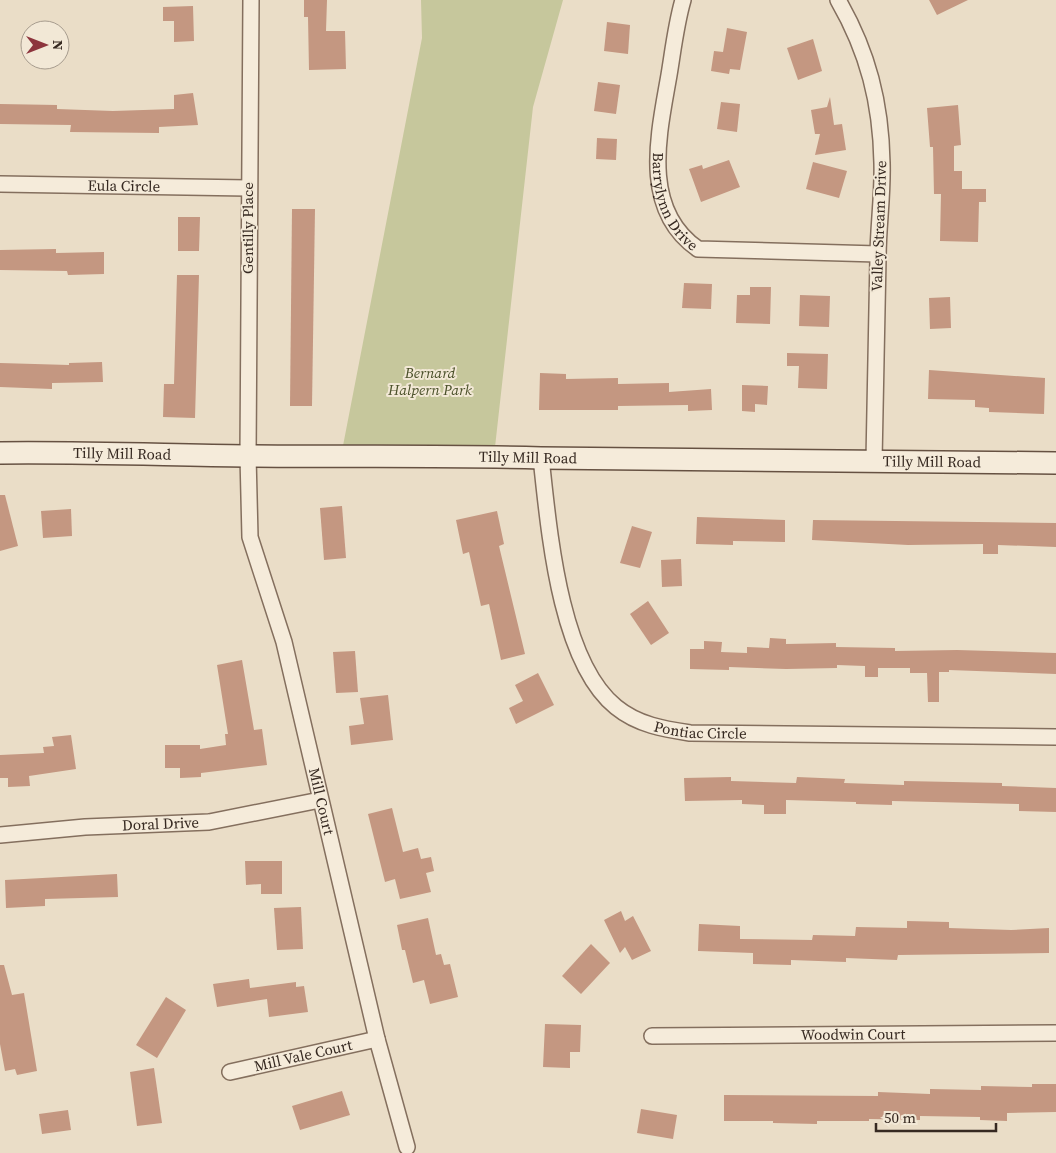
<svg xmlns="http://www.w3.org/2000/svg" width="1056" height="1153" font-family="'Source Serif 4',serif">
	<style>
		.green { fill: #c6c79c }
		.building { fill: #c49781 }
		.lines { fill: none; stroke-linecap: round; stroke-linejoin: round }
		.street-casing { stroke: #846f5e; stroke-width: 18 }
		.secondary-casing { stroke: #665142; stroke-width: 24 }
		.street { stroke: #f5ebda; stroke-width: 15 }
		.secondary { stroke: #f5ebda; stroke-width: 21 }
		.labels { text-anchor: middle; stroke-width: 4; stroke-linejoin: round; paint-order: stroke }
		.street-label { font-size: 15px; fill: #362921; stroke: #f2e8d6 }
		.park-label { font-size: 15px; font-style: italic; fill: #4a5029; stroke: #f2e8d6 }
	</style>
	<rect width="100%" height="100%" fill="#eaddc7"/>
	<!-- green -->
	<polygon class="green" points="421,0 563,0 533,107 494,456 341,456 422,38"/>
	<!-- building -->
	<g class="building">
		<polygon points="304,0 327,0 326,31 345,31 346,69 309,70 308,17 304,17"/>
		<polygon points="929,0 968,0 937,15"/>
		<polygon points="193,6 194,41 174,42 174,21 163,21 163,7"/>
		<polygon points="607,22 630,25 628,54 604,51"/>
		<polygon points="727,28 747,32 740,70 730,69 729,74 711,71 714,51 723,52"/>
		<polygon points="813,39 822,71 798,80 787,48"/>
		<polygon points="598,82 620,85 616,114 594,111"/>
		<polygon points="193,93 198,125 159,127 159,133 70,132 71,125 0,124 0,104 57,105 57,109 113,111 174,109 174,95"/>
		<polygon points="830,97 834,125 842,124 846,150 815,155 820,134 815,134 811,110 827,107"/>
		<polygon points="721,102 740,104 737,132 717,129"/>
		<polygon points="958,105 961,145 954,146 954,171 962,171 962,189 986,189 986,202 979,202 978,242 940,241 941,194 934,194 933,147 930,147 927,108"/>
		<polygon points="597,138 617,139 616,160 596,159"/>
		<polygon points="729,160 740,187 701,202 689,169 702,165 703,169"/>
		<polygon points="813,162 847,171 839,198 806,189"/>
		<polygon points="292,209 315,209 312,406 290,406"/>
		<polygon points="178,217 200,217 199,251 178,251"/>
		<polygon points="56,249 56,253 104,252 104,274 68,275 67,271 0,270 0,250"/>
		<polygon points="177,275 199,275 195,418 163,417 164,384 174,384"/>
		<polygon points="684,283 712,284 711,309 682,308"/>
		<polygon points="750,287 771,287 770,324 736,323 737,295 750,295"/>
		<polygon points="800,295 830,296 829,327 799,326"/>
		<polygon points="950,297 951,328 930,329 929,298"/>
		<polygon points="787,353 828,354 827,389 798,388 799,366 787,366"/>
		<polygon points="102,362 103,382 52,383 52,389 0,387 0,363 69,365 69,363"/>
		<polygon points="929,370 1045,378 1044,414 989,412 989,408 975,407 975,400 928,399"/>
		<polygon points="540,373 566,374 566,379 618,378 618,384 669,383 669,392 711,389 712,410 688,411 688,405 618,406 618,410 539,410"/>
		<polygon points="742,385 768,386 767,405 755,404 755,412 742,411"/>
		<polygon points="0,495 5,495 18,546 0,551"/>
		<polygon points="342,506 346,558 324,560 320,508"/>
		<polygon points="71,509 72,536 43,538 41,511"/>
		<polygon points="497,511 504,544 499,546 525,654 501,660 489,604 481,606 469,552 463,554 456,520"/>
		<polygon points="697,517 785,520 785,542 733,541 733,545 696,544"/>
		<polygon points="813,520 1056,523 1056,547 998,545 998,554 983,554 983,544 908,545 812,540"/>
		<polygon points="632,526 652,532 640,568 620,563"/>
		<polygon points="681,559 682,586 662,587 661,560"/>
		<polygon points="648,601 669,633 651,645 630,614"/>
		<polygon points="770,638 786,639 786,644 836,643 836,647 895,648 895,651 957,650 1056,653 1056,674 949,670 949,672 939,672 939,702 928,702 927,673 910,673 910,668 878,668 878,677 865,677 865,666 837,665 837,668 786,669 729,667 729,670 690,669 690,649 704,649 704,641 722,642 721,652 747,653 747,647 769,648"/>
		<polygon points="355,651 358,692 336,693 333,652"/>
		<polygon points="242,660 254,730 262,729 267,765 201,773 201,777 180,778 180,768 165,768 165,745 200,745 200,749 226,745 225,734 228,734 217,665"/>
		<polygon points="538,673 554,705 516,724 509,708 523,701 515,685"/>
		<polygon points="388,695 393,740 351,745 349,726 364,724 360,698"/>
		<polygon points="71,735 76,769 29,776 30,786 8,787 8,778 0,778 0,755 44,753 43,747 54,746 52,737"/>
		<polygon points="731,777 731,781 796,783 797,777 845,779 844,783 904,785 904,781 1002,783 1002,786 1056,788 1056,812 1019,811 1019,804 892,801 892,805 856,804 856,802 786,800 786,814 764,814 764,805 742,804 742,800 685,801 684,778"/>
		<polygon points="392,808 403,852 418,848 421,859 431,857 434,871 426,873 431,892 400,899 395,879 385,882 368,814"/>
		<polygon points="245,861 282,861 282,894 261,894 261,884 246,885"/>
		<polygon points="117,874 118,897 45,899 45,906 6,908 5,880"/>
		<polygon points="301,907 303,949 277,950 274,908"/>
		<polygon points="621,911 625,921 633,916 651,951 632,960 625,947 620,953 604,920"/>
		<polygon points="428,918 436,955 441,954 444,965 450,964 458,997 430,1004 424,980 413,983 405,950 402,950 397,925"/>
		<polygon points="907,921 949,922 949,928 1011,930 1049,928 1049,953 898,955 897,960 846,958 846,962 791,960 791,965 753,964 753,953 698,951 699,924 740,926 740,939 812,940 813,935 855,936 856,927 907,928"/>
		<polygon points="591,944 610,963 581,994 562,976"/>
		<polygon points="0,965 4,965 12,995 24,993 37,1071 17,1075 15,1069 5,1071 0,1044"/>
		<polygon points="249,979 250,988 296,982 296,987 304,986 308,1012 269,1017 267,999 217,1007 213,984"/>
		<polygon points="166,997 186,1010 157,1058 136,1045"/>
		<polygon points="545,1024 581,1025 580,1052 570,1052 570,1068 543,1067"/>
		<polygon points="154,1068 162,1123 137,1126 130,1072"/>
		<polygon points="1032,1084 1056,1084 1056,1112 1007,1113 1007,1121 980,1120 980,1117 920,1116 920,1120 869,1119 869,1121 817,1121 817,1124 773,1123 773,1121 724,1121 724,1095 878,1096 878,1092 930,1094 930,1089 981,1090 981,1086 1032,1087"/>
		<polygon points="342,1091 350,1115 300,1130 292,1106"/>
		<polygon points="641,1109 677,1115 673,1139 637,1133"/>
		<polygon points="68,1110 71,1130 42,1134 39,1114"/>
	</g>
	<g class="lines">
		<defs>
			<g id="street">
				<path id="s1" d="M251 0 248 456 250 537 284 642 377 1039 407 1147"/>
				<path id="s2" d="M683 0C676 24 673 51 669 75 659 133 640 209 698 249L878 254"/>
				<path d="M838 0C868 52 881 103 882 163 883 195 878 227 878 258 877 325 875 393 874 460"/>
				<path id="s3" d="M0 184 248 188"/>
				<path id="s4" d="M541 458C549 529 559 661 616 707 638 725 664 729 690 733L1056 737"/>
				<path id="s5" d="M0 835 85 827 209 822 320 800"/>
				<path id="s6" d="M652 1036 1056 1033"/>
				<path id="s7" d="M230 1072 377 1039"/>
			</g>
			<g id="secondary">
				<path id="s8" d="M0 453C82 452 164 455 246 456 345 457 443 455 541 458L1056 463"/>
			</g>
		</defs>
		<!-- street casing -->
		<use href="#street" class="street-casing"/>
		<!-- secondary casing -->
		<use href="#secondary" class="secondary-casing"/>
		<!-- street -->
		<use href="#street" class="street"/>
		<!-- secondary -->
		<use href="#secondary" class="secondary"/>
	</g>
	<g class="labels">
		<!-- street labels -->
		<g class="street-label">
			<text dy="5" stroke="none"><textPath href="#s3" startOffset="124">Eula Circle</textPath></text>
			<text dy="5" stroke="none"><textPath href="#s2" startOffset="208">Barrylynn Drive</textPath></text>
			<text transform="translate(879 226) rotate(-88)" y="5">Valley Stream Drive</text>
			<text transform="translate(248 228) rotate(-90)" y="5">Gentilly Place</text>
			<text dy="5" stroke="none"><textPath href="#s8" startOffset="122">Tilly Mill Road</textPath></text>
			<text dy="5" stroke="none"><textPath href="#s8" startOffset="528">Tilly Mill Road</textPath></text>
			<text dy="5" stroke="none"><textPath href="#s8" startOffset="932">Tilly Mill Road</textPath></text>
			<text dy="5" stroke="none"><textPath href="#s4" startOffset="355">Pontiac Circle</textPath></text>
			<text dy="5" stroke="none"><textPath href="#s1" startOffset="811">Mill Court</textPath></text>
			<text dy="5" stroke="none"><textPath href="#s5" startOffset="161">Doral Drive</textPath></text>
			<text dy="5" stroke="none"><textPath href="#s6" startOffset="201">Woodwin Court</textPath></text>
			<text dy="5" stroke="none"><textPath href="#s7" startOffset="75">Mill Vale Court</textPath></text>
		</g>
		<!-- park labels -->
		<g class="park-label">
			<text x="430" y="378">Bernard<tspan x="430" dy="17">Halpern Park</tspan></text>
		</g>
	</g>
	<!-- north arrow -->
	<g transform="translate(45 45) rotate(90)"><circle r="24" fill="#f2e8d6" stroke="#a79c8e"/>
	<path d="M0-4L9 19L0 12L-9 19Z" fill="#8d353d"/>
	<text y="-8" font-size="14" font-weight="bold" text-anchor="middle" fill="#362921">N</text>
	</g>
	<!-- scale -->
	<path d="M876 1123v8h120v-8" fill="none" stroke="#362921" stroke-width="2.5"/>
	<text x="884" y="1123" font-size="15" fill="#362921" stroke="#f2e8d6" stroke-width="4" paint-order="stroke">50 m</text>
</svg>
